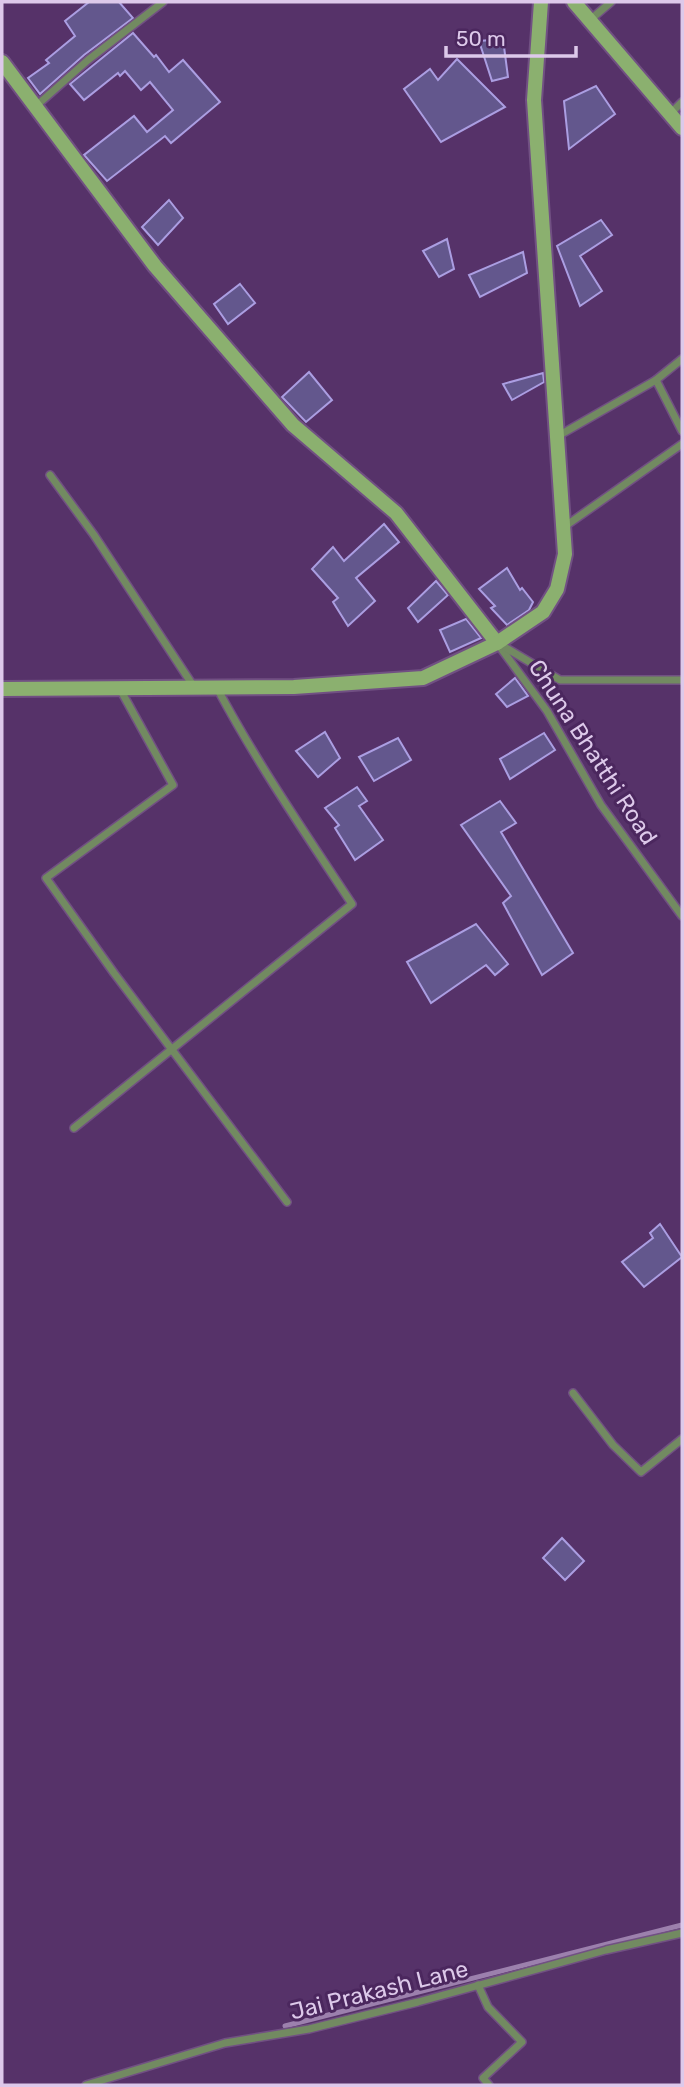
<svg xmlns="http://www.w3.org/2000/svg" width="684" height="2087" font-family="Rubik,sans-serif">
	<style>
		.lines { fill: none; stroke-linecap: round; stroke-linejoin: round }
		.stream { stroke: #9c80ad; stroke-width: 5 }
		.building { fill: #63578d; stroke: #ab9ee2; stroke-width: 2 }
		.street-casing { stroke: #715083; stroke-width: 10 }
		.secondary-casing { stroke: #715083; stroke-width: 18 }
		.street { stroke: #728a61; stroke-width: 7 }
		.secondary { stroke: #8bb06f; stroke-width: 14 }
		.labels { text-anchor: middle; stroke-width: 6; stroke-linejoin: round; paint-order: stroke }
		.street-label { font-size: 23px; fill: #ddc9ea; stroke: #4b275e }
	</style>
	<rect width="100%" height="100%" fill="#563269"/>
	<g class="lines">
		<!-- stream -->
		<polyline class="stream" points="285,2026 682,1925"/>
	</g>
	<!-- building -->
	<g class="building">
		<polygon points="89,2 119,2 133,18 84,55 40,94 28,78 49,63 46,60 75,36 65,21"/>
		<polygon points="133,33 154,57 156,55 169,72 183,60 220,102 171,143 165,136 107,181 84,155 134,116 147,132 173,110 150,82 141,90 125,71 120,76 118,73 84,100 70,84"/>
		<polygon points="503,39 508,77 492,81 479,41"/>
		<polygon points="457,59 505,107 441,142 404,89 430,69 438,80"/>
		<polygon points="596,86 615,114 569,149 564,101"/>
		<polygon points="169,200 183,218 158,245 142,227"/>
		<polygon points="601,220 612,235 580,256 602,291 580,306 557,246"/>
		<polygon points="447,239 454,269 439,277 423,251"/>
		<polygon points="523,252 527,273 480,297 469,275"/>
		<polygon points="240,284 255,303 228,324 214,304"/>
		<polygon points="309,372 332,400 306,422 282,397"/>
		<polygon points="543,373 544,382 512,400 503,384"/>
		<polygon points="384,524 399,542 356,578 375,601 348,626 333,602 338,598 312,569 333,547 344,561"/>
		<polygon points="507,568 520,590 522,588 533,602 529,610 507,625 491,608 495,606 479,589"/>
		<polygon points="436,581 448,595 418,622 408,608"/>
		<polygon points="466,619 481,638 450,652 440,630"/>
		<polygon points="515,678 528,696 507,707 496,694"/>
		<polygon points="325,732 340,758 318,777 296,751"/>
		<polygon points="544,733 555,750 510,779 500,759"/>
		<polygon points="398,738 411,760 374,781 359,757"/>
		<polygon points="357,787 367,801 359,806 383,840 355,860 335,828 339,825 325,808"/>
		<polygon points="500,801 516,823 501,832 573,953 542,975 503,903 511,896 461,825"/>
		<polygon points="476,924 508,964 495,975 486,965 431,1003 407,962"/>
		<polygon points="660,1224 682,1257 644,1287 622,1262 653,1238 650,1233"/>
		<polygon points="562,1538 584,1561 565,1580 543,1558"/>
	</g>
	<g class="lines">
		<defs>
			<g id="street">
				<polyline points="590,20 611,2"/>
				<polyline points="36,106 88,60 163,2"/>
				<polyline points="670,114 682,102"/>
				<polyline points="682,359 656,380 682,431"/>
				<polyline points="558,436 656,380"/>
				<polyline points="50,475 94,535 194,687"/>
				<polyline points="564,527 682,444"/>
				<polyline points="497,643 547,711 601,805 682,916"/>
				<polyline points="501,645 560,680 682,680"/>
				<polyline points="120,689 173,785 46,878 114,973 287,1202"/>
				<path d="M74 1128 352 904C305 833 257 763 217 688"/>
				<polyline points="573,1393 613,1445 641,1472 682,1439"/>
				<polyline points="478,1985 488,2007 522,2042 483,2078 489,2085"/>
				<polyline points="86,2085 225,2043 309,2029 418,2002 606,1950 682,1933"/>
			</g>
			<g id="secondary">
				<polyline points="574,2 682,128"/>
				<polyline points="2,62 155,266 293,425 396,513 497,643"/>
				<polyline points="2,689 294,687 423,678 497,643 543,612 557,589 565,554 534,100 541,2"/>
			</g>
		</defs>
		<!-- street casing -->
		<use href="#street" class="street-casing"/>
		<!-- secondary casing -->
		<use href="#secondary" class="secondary-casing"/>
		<!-- street -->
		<use href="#street" class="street"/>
		<!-- secondary -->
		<use href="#secondary" class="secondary"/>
	</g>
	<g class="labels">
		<!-- street labels -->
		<g class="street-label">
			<text transform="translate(593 752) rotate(57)" y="8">Chuna Bhatthi Road</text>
			<text transform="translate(379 1990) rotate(-14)" y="8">Jai Prakash Lane</text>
		</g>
	</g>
	<!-- border -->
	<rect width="684" height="2087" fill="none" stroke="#ddc9ea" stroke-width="7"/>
	<!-- scale -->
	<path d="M446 46v10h130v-10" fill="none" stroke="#ddc9ea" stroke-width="3.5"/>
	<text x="456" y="46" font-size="21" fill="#ddc9ea" stroke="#4b275e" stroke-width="5" paint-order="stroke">50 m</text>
</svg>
